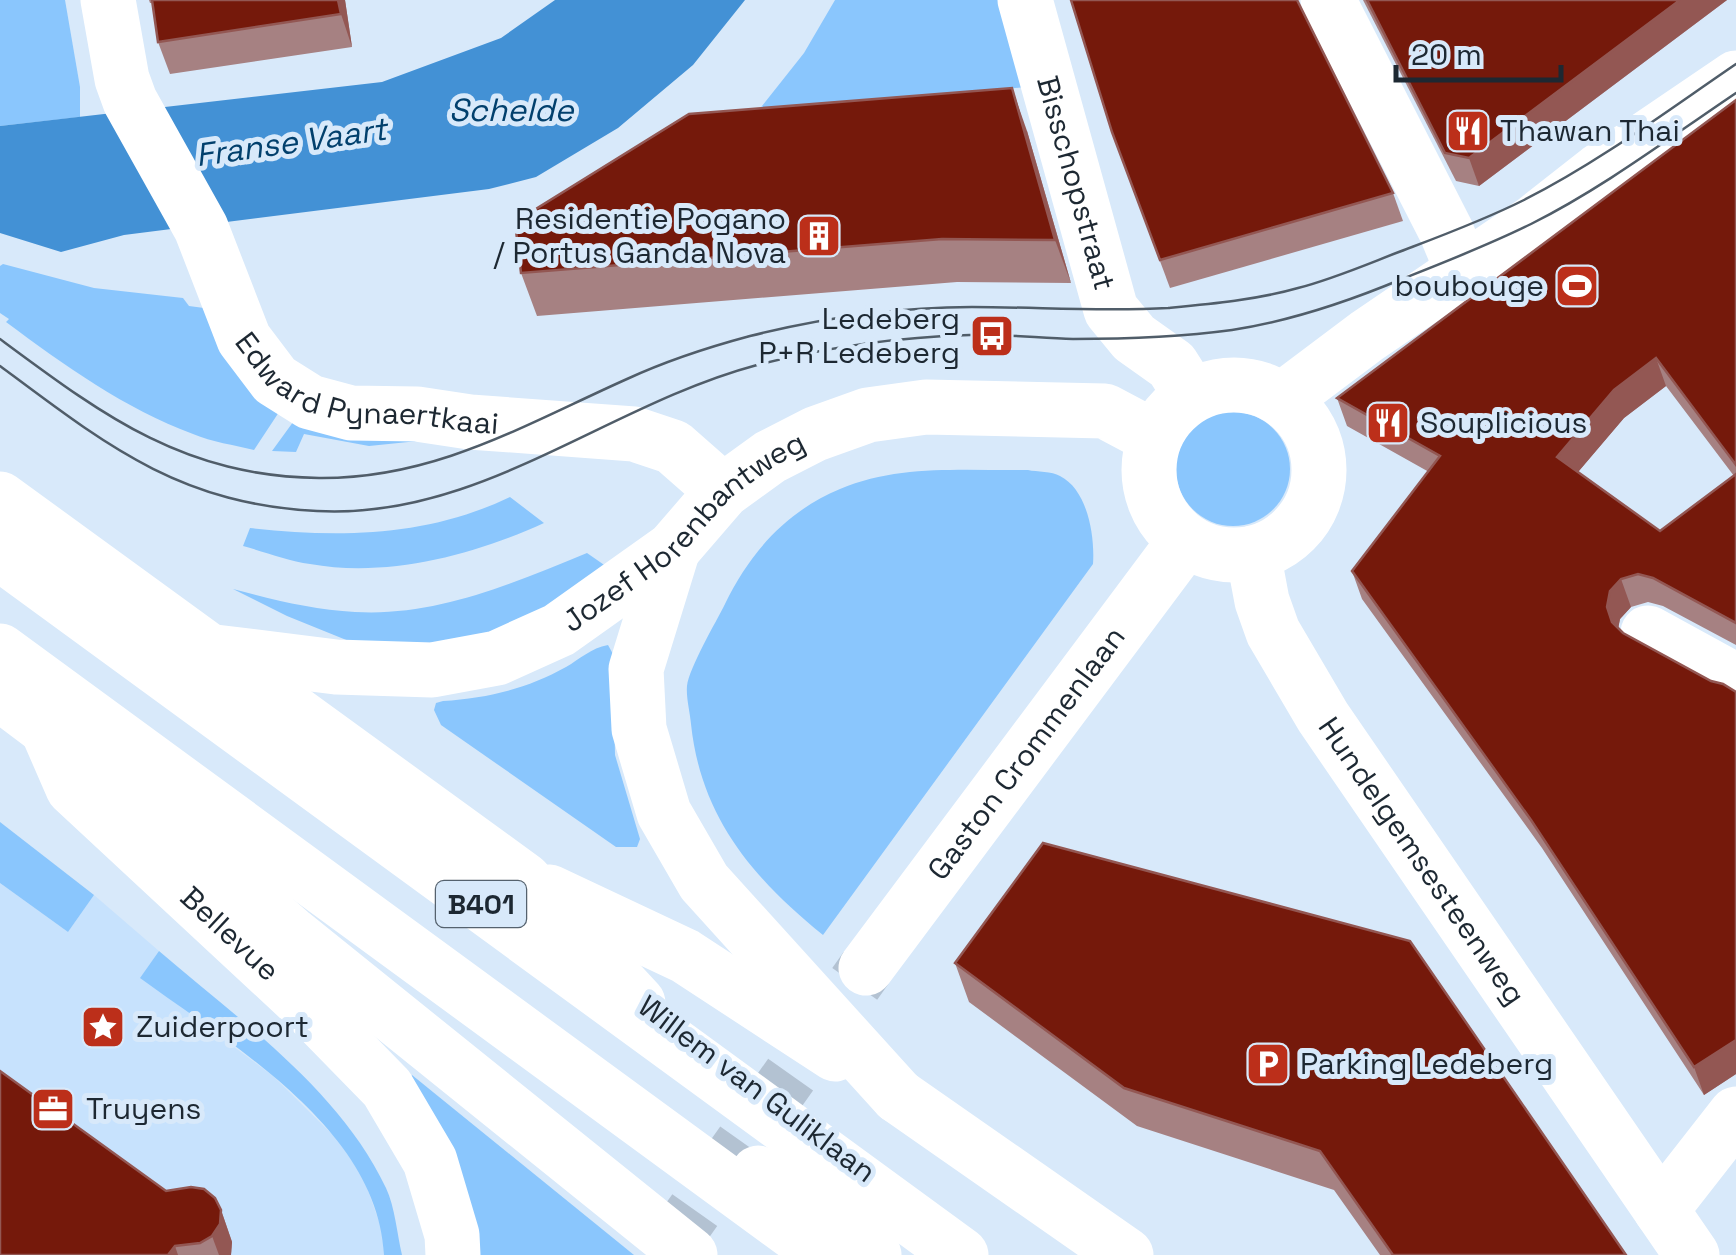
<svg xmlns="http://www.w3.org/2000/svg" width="1736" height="1255" font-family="'Space Grotesk',sans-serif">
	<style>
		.built { fill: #c7e2fd }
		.green { fill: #8ac6fd }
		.water { fill: #4391d5 }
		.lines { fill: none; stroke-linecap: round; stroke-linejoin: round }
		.minor-tunnel { stroke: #b3c2d2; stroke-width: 55; stroke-dasharray: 55 28; stroke-linecap: butt }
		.minor { stroke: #fff; stroke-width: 55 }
		.major { stroke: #fff; stroke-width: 55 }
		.highway { stroke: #fff; stroke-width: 55 }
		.tram { stroke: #505d69; stroke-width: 2.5 }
		.wall { fill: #a68182; fill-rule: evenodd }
		.shaded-wall { fill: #935753 }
		.building { fill: #75190b; stroke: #935753; stroke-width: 2.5 }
		.labels { text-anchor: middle; stroke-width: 10; stroke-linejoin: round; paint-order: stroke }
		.shield { fill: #d8e9fa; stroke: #55626e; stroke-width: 2.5 }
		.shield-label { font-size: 28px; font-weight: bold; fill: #1d2832 }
		.poi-label { font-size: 30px; fill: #1d2832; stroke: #d8e9fa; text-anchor: start }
		.street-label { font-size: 30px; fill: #1d2832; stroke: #d8e9fa }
		.water-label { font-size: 32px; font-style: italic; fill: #02406d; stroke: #d8e9fa }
	</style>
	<rect width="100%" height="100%" fill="#d8e9fa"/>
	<!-- built -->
	<polygon class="built" points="0,883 68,932 94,895 159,951 141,977 273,1076 337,1139 364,1179 383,1233 384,1255 0,1255"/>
	<!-- green -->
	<g class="green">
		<polygon points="0,0 65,0 80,87 80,117 0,126"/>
		<polygon points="835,0 1005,0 1026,87 758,111 804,53"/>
		<path d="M3 264 94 288 183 298 189 306 204 308 281 409 254 450C234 445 212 442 193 434 125 409 64 365 6 322L9 319 0 313V266Z"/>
		<circle cx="1233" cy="469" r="57"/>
		<polygon points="296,418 418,441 369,446 304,434 296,452 272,451"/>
		<path d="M1028 470C1037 472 1052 471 1060 476 1088 490 1095 537 1093 564L823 935C753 878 701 818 691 724 690 712 686 698 687 686 689 668 716 622 725 604 750 552 787 511 840 489 899 464 965 471 1028 470Z"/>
		<path d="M510 497 544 523C474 555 387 578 310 564 288 561 265 552 243 546L250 528C338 538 427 537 510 497Z"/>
		<path d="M587 553 610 569 526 633 371 650 287 616 233 589C274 600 314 610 355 612 436 617 514 583 587 553Z"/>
		<path d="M608 645 613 654 615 755 640 839 637 847H616L441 725 434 710 436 703 443 701C487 698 527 689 566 667 580 659 591 648 608 645Z"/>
		<polygon points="0,822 94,895 68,932 0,883"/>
		<path d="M159 951C240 1021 339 1089 386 1188 395 1207 397 1234 402 1255H384C378 1129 231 1045 140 978Z"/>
		<polygon points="412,1075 634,1255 476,1255 409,1082"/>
	</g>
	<!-- water -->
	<polygon class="water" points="555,0 745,0 693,65 618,128 536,177 489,189 124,235 61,252 0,233 0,126 382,82 501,38"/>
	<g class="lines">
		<!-- minor-tunnel -->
		<polyline class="minor-tunnel" points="663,1255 866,968"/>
		<!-- minor -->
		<g class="minor">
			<path id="s1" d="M108 0 122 79 130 101 201 228 244 339 275 380 310 402 351 413 417 414 470 422 634 434 673 447 723 491"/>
			<path id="s2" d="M1025 0 1111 310 1134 338 1172 365 1191 395"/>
			<polyline points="1328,0 1447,233 1457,257 1454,276"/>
			<polyline points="1283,399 1367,336 1533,223 1599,171 1736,78"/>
			<polyline points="1648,633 1736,681"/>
			<path id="s3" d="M46 726 73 788 301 1000 387 1088 430 1161 452 1235 453 1255"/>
			<path id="s4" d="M866 968 1185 541"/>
			<polyline points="1661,1210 1736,1114"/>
		</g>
		<!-- major -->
		<g class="major">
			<circle cx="1234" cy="470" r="85"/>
			<polyline points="0,499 524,880 638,1003"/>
			<polyline points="673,549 636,669 639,729 664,813 704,882 898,1096"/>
			<path id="s5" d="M1253 553 1262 601 1273 632 1323 717 1692 1255"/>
			<path id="s6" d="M215 652 336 667 432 670 497 658 559 630 673 549 723 491 770 457 815 434 868 415 926 407 1105 411 1154 437"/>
			<polyline points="0,693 122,785 169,785"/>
			<polyline points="549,892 685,956 835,1054"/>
			<polyline points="758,1173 874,1255"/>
		</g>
		<!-- highway -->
		<g class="highway">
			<polyline points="0,553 961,1255"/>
			<polyline points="0,651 825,1255"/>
			<polyline points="122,785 290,933 690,1255"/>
			<polyline points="898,1096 1126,1255"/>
		</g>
		<!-- tram -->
		<g class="tram">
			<path d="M0 339C104 416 183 476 319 478 435 479 524 425 627 379 666 361 709 347 750 336 822 318 898 307 972 307 1038 307 1103 312 1168 308 1211 304 1256 300 1298 288 1337 278 1374 261 1412 247 1449 233 1488 218 1524 200 1599 162 1667 111 1736 64"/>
			<path d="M0 366C106 445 179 504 317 511 479 520 607 405 757 365 827 347 898 337 970 335 1004 334 1039 338 1073 339 1126 339 1180 337 1232 330 1291 321 1347 302 1402 279 1445 262 1489 245 1531 224 1603 188 1669 138 1736 93"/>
		</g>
	</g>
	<!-- wall -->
	<g class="wall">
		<polygon points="149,0 345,0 352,47 170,74 158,42 152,3 150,3"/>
		<polygon points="1363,0 1727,0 1479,186 1456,181"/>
		<path d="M1736 100V645L1663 606 1648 602 1631 607 1620 619 1618 628 1623 633 1711 681 1736 692V1074L1704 1095 1542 848 1362 599 1352 571 1429 472 1347 426 1337 398ZM1666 386 1734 476 1660 531 1578 472 1624 418Z"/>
		<polygon points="1027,131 1071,283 957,282 537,316 521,273"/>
		<polygon points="1112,132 1393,193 1403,221 1170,288"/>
		<polygon points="955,963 1626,1255 1380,1255 1334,1190 1137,1126 969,1002"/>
		<polygon points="166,1191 221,1210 232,1242 231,1255 0,1255"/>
	</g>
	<!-- shaded-wall -->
	<g class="shaded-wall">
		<polygon points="338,0 345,0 352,47 341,14"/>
		<polygon points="1680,0 1727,0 1479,186 1469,158"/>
		<polygon points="1012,88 1027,131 1071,283 1055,240"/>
		<polygon points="1656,358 1666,386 1624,418 1567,485 1557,457 1614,390"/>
		<polygon points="1621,579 1631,607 1620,619 1617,635 1607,607 1610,591"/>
		<polygon points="1736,1040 1736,1074 1704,1095 1694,1067"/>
		<polygon points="221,1210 232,1242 231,1255 219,1255 212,1236"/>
		<polygon points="175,1246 178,1255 168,1255"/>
	</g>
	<!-- building -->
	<g class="building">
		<polygon points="152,0 338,0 341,14 158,42"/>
		<polygon points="1071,0 1297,0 1393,193 1160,260 1112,132"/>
		<polygon points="1367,0 1680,0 1469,158 1445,153"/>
		<polygon points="1012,88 1055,240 942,239 521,273 515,222 689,114"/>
		<polygon points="1736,100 1736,465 1656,358 1614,390 1557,457 1660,531 1736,474 1736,623 1653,578 1638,574 1621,579 1610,591 1607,607 1612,622 1623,633 1711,681 1723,684 1736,692 1736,1040 1694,1067 1531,820 1352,571 1440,456 1337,398"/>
		<polygon points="1043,843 1410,941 1626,1255 1393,1255 1320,1151 1124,1088 955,963"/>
		<polygon points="0,1071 166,1191 191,1187 204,1189 215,1198 221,1210 220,1224 212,1236 200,1243 175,1246 168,1255 0,1255"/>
	</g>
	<!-- icons -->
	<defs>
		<symbol id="restaurant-square" viewBox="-11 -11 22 22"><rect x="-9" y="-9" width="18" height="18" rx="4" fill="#bc2f1a" stroke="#d8e9fa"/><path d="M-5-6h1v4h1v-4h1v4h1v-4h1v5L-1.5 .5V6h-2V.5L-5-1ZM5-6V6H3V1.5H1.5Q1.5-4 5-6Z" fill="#fff"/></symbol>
		<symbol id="building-square" viewBox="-11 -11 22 22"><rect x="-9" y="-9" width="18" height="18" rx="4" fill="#bc2f1a" stroke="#d8e9fa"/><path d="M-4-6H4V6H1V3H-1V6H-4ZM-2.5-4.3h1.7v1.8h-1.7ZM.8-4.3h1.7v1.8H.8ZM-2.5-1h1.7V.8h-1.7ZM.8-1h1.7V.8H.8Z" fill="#fff"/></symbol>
		<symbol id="stadium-square" viewBox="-11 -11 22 22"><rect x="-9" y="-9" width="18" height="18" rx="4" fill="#bc2f1a" stroke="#d8e9fa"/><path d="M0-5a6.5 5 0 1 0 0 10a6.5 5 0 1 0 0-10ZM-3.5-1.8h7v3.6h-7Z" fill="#fff"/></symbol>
		<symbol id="bus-square" viewBox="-11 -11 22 22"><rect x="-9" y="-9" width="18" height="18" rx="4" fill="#bc2f1a" stroke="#d8e9fa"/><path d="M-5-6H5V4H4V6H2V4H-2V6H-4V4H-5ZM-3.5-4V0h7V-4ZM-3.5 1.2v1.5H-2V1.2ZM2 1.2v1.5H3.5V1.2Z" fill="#fff"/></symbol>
		<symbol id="sight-square" viewBox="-11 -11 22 22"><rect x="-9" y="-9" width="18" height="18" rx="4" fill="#bc2f1a" stroke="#d8e9fa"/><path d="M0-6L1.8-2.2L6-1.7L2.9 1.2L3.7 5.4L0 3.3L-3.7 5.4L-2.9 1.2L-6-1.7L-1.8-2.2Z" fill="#fff"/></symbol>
		<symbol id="parking-square" viewBox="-11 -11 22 22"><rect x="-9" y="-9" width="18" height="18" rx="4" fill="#bc2f1a" stroke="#d8e9fa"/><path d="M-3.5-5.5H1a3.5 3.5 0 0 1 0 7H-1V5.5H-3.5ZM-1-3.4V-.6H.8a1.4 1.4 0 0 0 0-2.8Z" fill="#fff"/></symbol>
		<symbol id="office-square" viewBox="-11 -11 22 22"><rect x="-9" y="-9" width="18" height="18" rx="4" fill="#bc2f1a" stroke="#d8e9fa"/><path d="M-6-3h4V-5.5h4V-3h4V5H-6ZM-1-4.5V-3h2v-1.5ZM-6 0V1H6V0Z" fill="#fff"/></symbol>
	</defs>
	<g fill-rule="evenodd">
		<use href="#restaurant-square" x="1443" y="106" width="50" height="50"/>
		<use href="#building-square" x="794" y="211" width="50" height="50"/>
		<use href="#stadium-square" x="1552" y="261" width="50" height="50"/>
		<use href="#bus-square" x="967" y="311" width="50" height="50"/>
		<use href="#restaurant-square" x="1363" y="398" width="50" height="50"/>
		<use href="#sight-square" x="78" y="1002" width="50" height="50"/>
		<use href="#parking-square" x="1243" y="1039" width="50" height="50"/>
		<use href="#office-square" x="28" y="1084" width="50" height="50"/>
	</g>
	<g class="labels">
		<!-- shield labels -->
		<rect class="shield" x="436" y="881" width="90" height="46" rx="8"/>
		<g class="shield-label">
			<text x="481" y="914">B401</text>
		</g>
		<!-- poi labels -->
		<g class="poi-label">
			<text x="1500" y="141">Thawan Thai</text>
			<text x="786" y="229" text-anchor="end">Residentie Pogano<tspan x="786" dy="34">/ Portus Ganda Nova</tspan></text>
			<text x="1544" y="296" text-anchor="end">boubouge</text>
			<text x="960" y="329" text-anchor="end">Ledeberg<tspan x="960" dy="34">P+R Ledeberg</tspan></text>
			<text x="1420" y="433">Souplicious</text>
			<text x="136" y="1037">Zuiderpoort</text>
			<text x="1300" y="1074">Parking Ledeberg</text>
			<text x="86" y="1119">Truyens</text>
		</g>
		<!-- street labels -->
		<g class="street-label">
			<text dy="10" stroke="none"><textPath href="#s2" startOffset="190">Bisschopstraat</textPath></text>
			<text dy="10" stroke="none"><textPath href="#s1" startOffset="508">Edward Pynaertkaai</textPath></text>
			<text dy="10" stroke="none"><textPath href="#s6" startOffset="512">Jozef Horenbantweg</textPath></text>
			<text dy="10" stroke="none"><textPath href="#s4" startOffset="268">Gaston Crommenlaan</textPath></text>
			<text dy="10" stroke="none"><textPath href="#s5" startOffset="355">Hundelgemsesteenweg</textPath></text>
			<text dy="10" stroke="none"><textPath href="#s3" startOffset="282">Bellevue</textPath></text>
			<text transform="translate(757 1089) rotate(37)" y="10">Willem van Guliklaan</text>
		</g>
		<!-- water labels -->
		<g class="water-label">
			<text x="511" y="121">Schelde</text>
			<text transform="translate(291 142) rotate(-8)" y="11">Franse Vaart</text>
		</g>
	</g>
	<!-- scale -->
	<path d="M1396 65v15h165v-15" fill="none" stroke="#1d2832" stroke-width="5"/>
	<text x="1411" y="65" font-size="30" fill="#1d2832" stroke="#d8e9fa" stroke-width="8" paint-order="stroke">20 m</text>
</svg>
